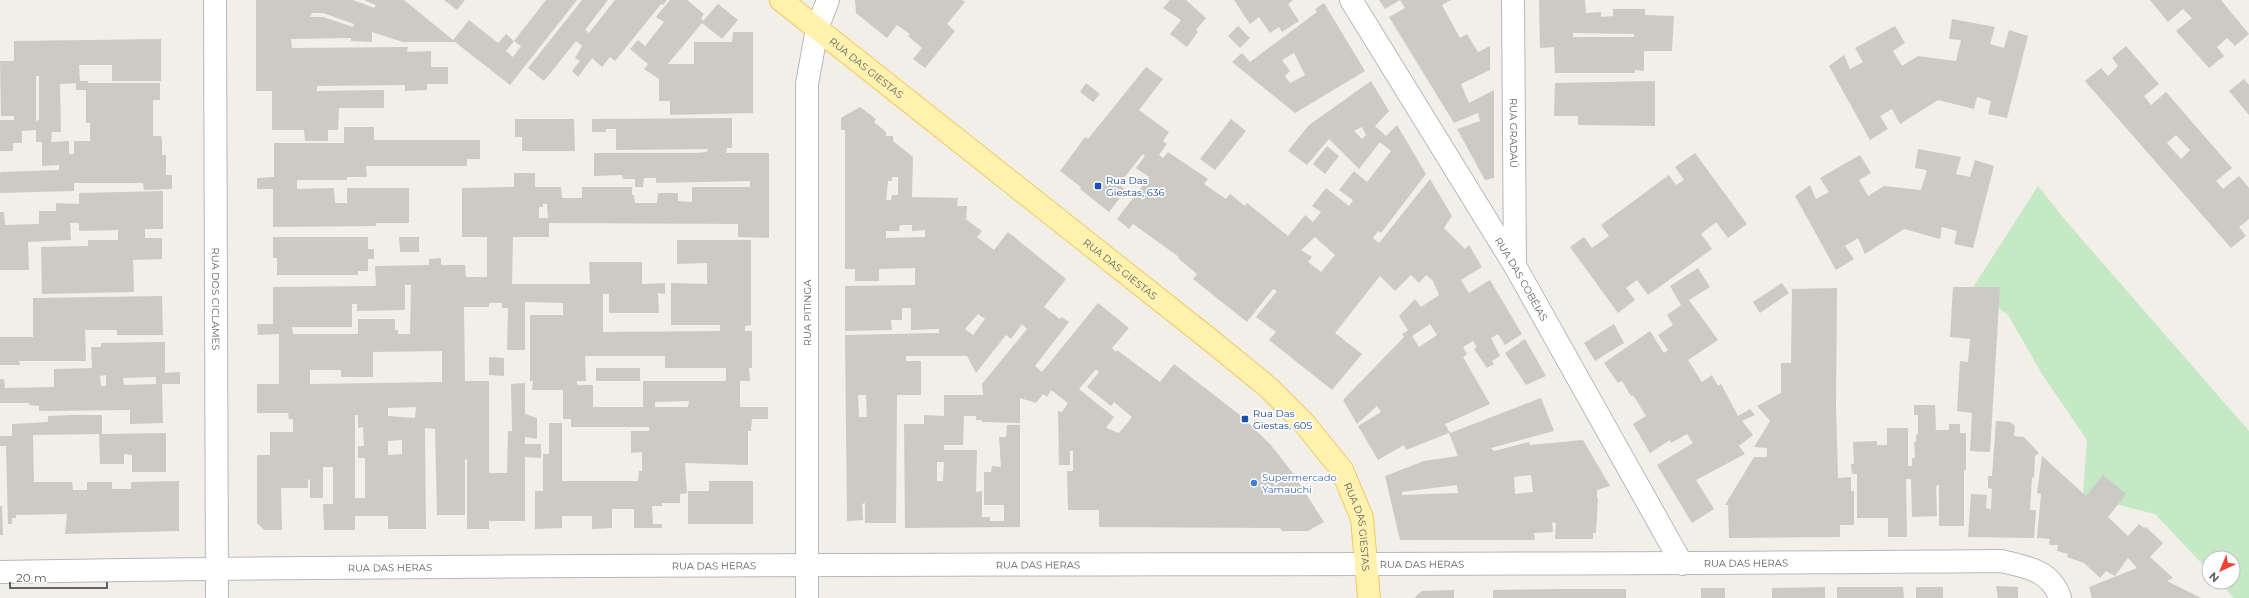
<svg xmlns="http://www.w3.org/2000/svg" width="2249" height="598" font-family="Montserrat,sans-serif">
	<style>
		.green { fill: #c5e8c5 }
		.building { fill: #cccac5; fill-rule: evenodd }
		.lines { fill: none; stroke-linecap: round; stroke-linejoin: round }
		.minor-casing { stroke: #b5b8bc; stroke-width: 24 }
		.major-casing { stroke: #f2c960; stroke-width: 24 }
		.minor { stroke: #fff; stroke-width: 22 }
		.major { stroke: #fff2af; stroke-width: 22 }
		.transit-dot { fill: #1a4fb4; stroke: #fff; stroke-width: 1.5 }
		.shop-dot { fill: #3f7fe0; stroke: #fff; stroke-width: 1.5 }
		.labels { text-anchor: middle; stroke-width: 3.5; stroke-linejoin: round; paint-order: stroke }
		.street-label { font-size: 10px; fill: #5f6368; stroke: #fff }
		.transit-label { font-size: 10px; fill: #164399; stroke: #fff; text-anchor: start }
		.shop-label { font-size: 10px; fill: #366cbe; stroke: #fff; text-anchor: start }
	</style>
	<rect width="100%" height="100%" fill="#f1efe8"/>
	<!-- green -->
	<polygon class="green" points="2038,186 2066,221 2249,431 2249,598 2234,598 2219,582 2233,582 2233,558 2209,558 2209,571 2155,514 2083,496 2087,440 2042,374 2008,315 1972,289"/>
	<!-- building -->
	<g class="building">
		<path d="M256 0H353L374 8 376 5 364 0H404L453 40 469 20 498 43 506 34 514 41 546 0H577L510 85 455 42H403L372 32V42L351 41V38L291 39 292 48 408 47 407 52 431 51V67H448V84H427V90L405 91V85L317 86V91L384 90V108H339L338 130H328V141H305L304 130H272V91H256ZM312 13H323L354 24 353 27 323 17H310ZM514 41 521 46 513 57 506 51Z"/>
		<polygon points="444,0 465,0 457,10"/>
		<polygon points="582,0 608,0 585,30 589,33 615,0 667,0 663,5 661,4 615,61 610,57 602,67 592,58 578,77 572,71 580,61 575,58 582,46 576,41 544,81 528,68"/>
		<polygon points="670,0 687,0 704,14 701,18 703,21 718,4 738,20 722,39 702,23 668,64 694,64 694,42 732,42 733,32 753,32 753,113 670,115 670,101 659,101 659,79 644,69 648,64 630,49 638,40 645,46 664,22 656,17"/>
		<polygon points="855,0 962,0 965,2 947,24 955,31 925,68 913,59 922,48 908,36 910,34 897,25 887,38 856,13"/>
		<polygon points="1170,0 1186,0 1206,18 1196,30 1198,32 1187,47 1170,34 1181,20 1163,8"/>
		<polygon points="1234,0 1293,0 1288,4 1299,21 1282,32 1279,27 1270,33 1259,17 1250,24"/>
		<polygon points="1379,0 1451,0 1442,5 1460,38 1467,34 1478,52 1490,46 1490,70 1461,84 1469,103 1494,90 1494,178 1485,180 1457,129 1480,121 1478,113 1454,123 1389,17 1405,8 1400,0 1385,9"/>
		<path d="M1539 0H1585L1586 13 1601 12V17L1613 16V9H1645V15L1674 16 1672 51H1644V71L1635 70V73H1555L1554 47 1540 48ZM1573 33 1634 34V37H1573Z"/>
		<polygon points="2150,0 2221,0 2249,34 2235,46 2227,38 2217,47 2224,56 2209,68 2176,31 2192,18 2183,9 2168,22"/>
		<path d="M1324 3 1365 71 1295 113 1232 62 1242 53 1250 62 1317 12 1315 9ZM1294 53 1305 75 1290 83 1285 76 1290 71 1282 60Z"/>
		<polygon points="1952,19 1995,27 1990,44 2004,48 2009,30 2028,36 2007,118 1988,114 1991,101 1977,97 1974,109 1938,100 1900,124 1892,109 1880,116 1888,129 1870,140 1829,66 1844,55 1850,69 1863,62 1855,48 1895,26 1905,43 1893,51 1902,66 1918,56 1956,61 1961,40 1949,39"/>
		<polygon points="1238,26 1250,38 1240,48 1228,36"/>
		<path d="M161 39V81H112V65H79L80 81H88V83H160V100H153V136H161L162 140V155H166V175H172V189L144 190 143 183H74V191L0 193V173L2 172 59 170V165L42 166V142H36V130L22 131V143H13V151H0V120H14V116H1L0 61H14V41ZM36 76H39V120L36 121ZM76 83V90H86V123H90V141H74V154H69V141L51 142 52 132H61L60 84Z"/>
		<path d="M2126 46 2159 84 2144 96 2151 105 2166 92 2232 168 2216 181 2223 189 2239 176 2249 188V219L2239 227 2246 236 2231 248 2085 81 2101 68 2108 76 2118 66 2112 58ZM2176 135 2190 150 2181 159 2167 143Z"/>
		<path d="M1146 67 1163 79 1139 110 1169 132 1163 141 1167 144 1159 155 1163 158 1168 152 1208 179 1204 184 1226 199 1230 194 1245 206 1247 203 1288 236 1305 215 1313 222 1321 212 1312 206 1326 188 1349 206 1353 200 1339 190 1354 171 1367 182 1391 151 1380 142 1359 169 1329 139 1307 165 1288 151 1309 125 1371 81 1389 111 1375 126 1386 136 1397 125 1426 174 1381 233 1378 231 1373 238 1379 243 1430 179 1452 216 1444 228 1465 249 1469 245 1482 267 1461 280 1469 293 1490 280 1522 334 1505 345 1498 334 1491 338 1500 356 1492 361 1494 364 1487 368 1474 349 1477 347 1473 341 1463 347 1467 354 1463 357 1490 404 1445 424 1450 433 1541 398 1554 431 1491 448 1494 451 1529 442 1530 445 1583 440 1610 486 1597 490V499L1598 498 1596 533H1593V539H1555L1556 523 1552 522 1553 532 1534 533 1535 540H1400L1385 476 1424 461 1458 456 1449 433 1406 450 1404 445 1378 460 1358 426 1381 412 1377 406 1357 424 1343 400 1404 337 1402 334 1408 330 1399 316 1415 299 1421 307 1439 295 1433 281 1426 275 1419 283 1411 275 1395 291 1380 276 1335 333 1362 354 1332 390 1269 340 1276 332 1256 317 1277 291 1273 289 1247 322 1193 279 1197 274 1178 258 1179 257 1133 224 1129 229 1117 219 1149 177 1136 168 1145 156 1143 154 1119 184 1126 190 1109 212 1080 189 1081 187 1060 171 1085 137 1088 139ZM1362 127 1366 135 1362 139 1354 131ZM1315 237 1335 255 1321 272 1308 262 1312 257 1301 250ZM1430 324 1437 335 1419 347 1412 336ZM1531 475 1533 492 1515 494 1514 477ZM1457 485 1458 493 1402 495V492Z"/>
		<polygon points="2244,79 2249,85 2249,115 2229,91"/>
		<polygon points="1655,81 1655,126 1578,125 1578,116 1554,116 1555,83"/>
		<polygon points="1086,83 1100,94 1093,102 1080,92"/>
		<path d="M860 107 876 119 874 122 886 132V136H893V141L913 157 912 197 958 198 957 206H967L966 222 967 220 982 231 977 237 994 250 1008 232 1066 279 1044 307 1060 319 1062 317 1069 322 1035 366 1042 372 1098 303 1129 328 1112 348 1116 352 1117 350 1160 382 1174 364 1240 415 1270 444 1292 472 1324 522 1308 531H1282L1280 528 1099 527V510H1068L1067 471H1073V451H1070V465H1059L1058 411 1062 412 1068 403 1051 390 1047 397 1043 394 1036 403 1020 398V423L982 422V420H976V416H964L963 445H944V450H977L976 492 982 491V517H990V521H1004V505H984V472H991L992 466 1001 467 999 437H1006L1007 425H1020V527L905 528 904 424H924V415L944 416V395H983L982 384 1027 329 1022 324 1011 339 1006 335 976 373 967 356H906V361H921V395H897L896 523H865V503L862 504 863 520 847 521 845 335 939 333V329L911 330V308H902V320H891L892 330 845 331V286L915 285V268L879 269V281H855V269H845V130H841V118ZM892 177H898V195H892L891 200H886L888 181H892ZM900 225H912V231L925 230V237L886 238V231H899ZM978 314 985 319 973 335 965 329ZM1096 369 1099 372 1087 387 1111 406 1114 402 1132 417 1119 433 1106 428 1114 417 1079 389ZM858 395H866L867 417H859ZM937 462H944L943 481H937Z"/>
		<path d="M732 118V148H727L726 153H769V238L738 237V224L549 223V237H513L512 284H590L589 262H642V284L665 283V294L658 293 659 313H609V294H603V332L720 331V325H671V283L707 284V263L677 264V240H751V325L745 326V331H752V368H749L750 381H740V407H768V419H752L751 431H748V465L685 463 687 493 680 494V503H662V506H652L653 524H662V528H634V509H612V528L592 529V516H562V528L535 529V491H543V454H549V423H562V481H638L639 471H642V452L631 453V431H649V427H571V419H563V390H532L533 381H530V315H563V303L525 302V350H507L508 308H502V303H489V307H464L465 381H489V473H507L508 431H512L511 384 525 383V414L537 418V439L525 437V444H541V458L525 457V521H489V529H467V460L465 459V515H437L435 429 425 428 426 529H388V516H355V530H324L323 504H333V467H323V498H310V479L308 480V488H281L282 530H264L257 523V455H270V432H293V419H289L288 413H257V384H279V334L258 335 257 324H273V287L376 286 375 266 429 265V259L441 258V265H465L466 277H487V237H462V188L514 187V173H535V187H561L562 198H582V187H632V195H634L635 203H657L658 193H678V201L692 202V187H750V181L656 183V178H644L643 187H635V179H623L622 175 594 176V153H695L707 152 708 149 616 150V129H606V132H592V119ZM543 204H547L548 218H539V207H543ZM405 285H411L410 334H398V330H395V319H358V334H293L292 327H352V304H357V311L405 310ZM442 351V382L310 384V370H341V377H373V352ZM585 356H665V368H726V381H643V407H593V385H577V381H586ZM689 401 688 407H655V402ZM416 407 415 418 388 416V408ZM355 415H358V428L363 427 364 446H358V458H365V498H355ZM402 440V454L388 455V441Z"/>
		<polygon points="515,119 574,119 575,151 522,151 522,137 515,137"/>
		<polygon points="1231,119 1246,131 1215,170 1200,159"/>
		<polygon points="344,127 374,127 374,140 480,140 480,159 467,159 467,166 366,166 367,177 347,177 347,180 297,180 297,189 334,188 335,203 347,203 347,188 409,188 409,223 376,223 376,226 273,227 273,189 257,189 257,178 274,177 274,143 344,143"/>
		<polygon points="1327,146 1339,156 1325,174 1313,164"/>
		<polygon points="1918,149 1961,157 1956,174 1970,177 1975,160 1994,166 1973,248 1954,244 1957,231 1942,227 1940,239 1904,229 1865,254 1858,238 1845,246 1854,259 1836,270 1795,196 1810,185 1816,199 1829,192 1820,178 1860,155 1871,173 1859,180 1868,196 1884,186 1921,190 1927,170 1915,168"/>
		<polygon points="1695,153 1747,224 1728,238 1716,222 1701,234 1712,249 1648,295 1637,280 1626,288 1635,300 1618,313 1570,247 1584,237 1592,248 1609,236 1601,225 1669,175 1676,185 1684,180 1675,167"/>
		<polygon points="163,191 163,229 145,229 145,238 162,238 162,259 133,260 134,292 42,294 41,247 88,246 88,240 118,240 118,230 79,231 79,223 70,223 71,240 28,242 29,270 0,270 0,212 4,212 5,225 39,224 39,211 56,211 56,203 79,204 79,193"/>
		<polygon points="273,237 368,237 368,249 374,249 374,259 368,259 368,271 358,271 358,275 277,275 277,258 273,258"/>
		<polygon points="399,237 419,237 419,252 400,252"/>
		<polygon points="1698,268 1710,287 1689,300 1718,340 1688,360 1702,382 1712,375 1718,386 1721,384 1738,416 1750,409 1755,415 1742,421 1753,435 1739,446 1745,454 1696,480 1714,509 1692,523 1657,465 1693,443 1687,434 1671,443 1670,440 1650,453 1633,424 1646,416 1633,395 1631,396 1622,381 1618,383 1604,363 1650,331 1664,353 1668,350 1658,335 1673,325 1667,315 1681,305 1670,286"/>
		<polygon points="1782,283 1789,293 1760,313 1753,302"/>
		<polygon points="1953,287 2000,287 1990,452 1970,451 1972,413 1957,411 1960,361 1968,362 1970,339 1950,337"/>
		<polygon points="1837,288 1836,407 1838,478 1851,477 1851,491 1854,491 1854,525 1840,525 1840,537 1729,538 1728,505 1725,505 1754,457 1767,457 1767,448 1754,447 1770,421 1757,406 1781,393 1781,363 1791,363 1792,289"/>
		<polygon points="162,296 163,335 117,335 117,330 85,330 86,361 19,361 20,365 0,365 0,337 33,337 33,298"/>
		<polygon points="1614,324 1624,343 1595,361 1584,343"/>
		<polygon points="1525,339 1546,376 1526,385 1505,353"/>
		<path d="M165 342V373L180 372V384H162L163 423 130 424V410L39 411V406L29 405V403H0V379H4L5 388 54 387V369L92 368 91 347H101V343ZM106 375V386H101L100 376ZM156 377V384L124 385 123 378Z"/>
		<polygon points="489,357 504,358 504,376 489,375"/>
		<rect x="596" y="368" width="44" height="13"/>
		<polygon points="1914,405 1935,405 1936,430 1949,430 1949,424 1960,424 1960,433 1966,433 1966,470 1964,470 1964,526 1939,526 1939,485 1936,486 1937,516 1912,517 1911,479 1906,479 1907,537 1888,537 1888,518 1857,518 1857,474 1852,474 1851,464 1854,464 1853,442 1877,441 1877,445 1887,445 1887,428 1908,428 1908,466 1912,466 1912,458 1915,458 1914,442 1916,442 1916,435 1918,434 1918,415 1914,415"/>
		<polygon points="72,415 102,415 102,434 166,433 166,472 132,472 132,455 124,454 124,464 100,464 99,434 33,435 34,482 72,482 73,490 87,490 87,482 112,482 112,489 131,489 131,482 179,481 179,531 65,534 67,514 16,515 16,518 12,518 12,524 8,524 6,446 0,446 0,436 12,436 12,424 48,422 48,416"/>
		<polygon points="1996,421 2010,422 2015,426 2014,436 2024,437 2039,453 2035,456 2034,478 2032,477 2030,510 2036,510 2034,538 1968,537 1971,494 1987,495 1986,508 1991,509 1992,489 1988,488 1988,476 1992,476"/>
		<polygon points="2042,456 2086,496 2103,475 2126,494 2108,517 2128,536 2139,524 2144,528 2146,527 2163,543 2150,557 2173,578 2167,581 2201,598 2092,598 2089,587 2137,568 2128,558 2115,576 2106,571 2100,578 2084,563 2067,557 2068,554 2057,551 2058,545 2049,545 2050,539 2037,538 2041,494 2037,493"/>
		<polygon points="709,481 753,481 753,524 688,524 688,491 709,491"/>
		<polygon points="0,506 2,506 3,535 0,535"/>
		<polygon points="1996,586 2018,587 2018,598 1998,598"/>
		<polygon points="1825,587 1825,598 1772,598 1772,588"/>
		<polygon points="1837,587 1903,587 1904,598 1837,598"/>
		<rect x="1916" y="587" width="27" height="11"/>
		<rect x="1701" y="588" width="24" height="10"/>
		<polygon points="1558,589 1626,589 1626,598 1493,598 1493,590"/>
		<polygon points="1454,590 1454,598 1414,598 1422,591"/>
	</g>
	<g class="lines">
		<defs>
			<g id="minor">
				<path id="s1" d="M215 0 217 598"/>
				<path id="s2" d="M1351 0 1515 266 1682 564"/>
				<path id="s3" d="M1513 0 1515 266"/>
				<path id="s4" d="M0 572C667 561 1334 567 2001 561 2026 567 2051 570 2060 598"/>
				<polyline points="807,598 807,84 817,29 828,0"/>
			</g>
			<g id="major">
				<path id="s5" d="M781 0 1209 339 1269 388 1304 423 1342 470 1362 518 1369 598"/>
			</g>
		</defs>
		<!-- minor casing -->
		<use href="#minor" class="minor-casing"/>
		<!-- major casing -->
		<use href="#major" class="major-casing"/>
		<!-- minor -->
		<use href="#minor" class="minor"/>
		<!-- major -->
		<use href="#major" class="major"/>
	</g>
	<!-- markers -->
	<g class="transit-dot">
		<rect x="1094" y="182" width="8" height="8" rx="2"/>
		<rect x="1241" y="415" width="8" height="8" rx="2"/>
	</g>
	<circle class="shop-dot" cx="1254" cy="483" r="4"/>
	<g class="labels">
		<!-- street labels -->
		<g class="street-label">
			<text dy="4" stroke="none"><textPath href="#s5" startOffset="109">RUA DAS GIESTAS</textPath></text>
			<text dy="4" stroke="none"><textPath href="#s3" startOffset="133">RUA GRADAÚ</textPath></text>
			<text dy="4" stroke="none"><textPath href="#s5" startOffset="433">RUA DAS GIESTAS</textPath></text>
			<text dy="4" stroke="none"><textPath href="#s2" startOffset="327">RUA DAS COBÉIAS</textPath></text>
			<text dy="4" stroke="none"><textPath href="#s1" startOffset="299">RUA DOS CICLAMES</textPath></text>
			<text transform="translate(807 313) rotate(-90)" y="4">RUA PITINGA</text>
			<text dy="4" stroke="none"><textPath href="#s5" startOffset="793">RUA DAS GIESTAS</textPath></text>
			<text dy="4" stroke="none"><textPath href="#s4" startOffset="1746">RUA DAS HERAS</textPath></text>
			<text dy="4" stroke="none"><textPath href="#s4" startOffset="1038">RUA DAS HERAS</textPath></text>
			<text dy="4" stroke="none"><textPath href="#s4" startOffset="1422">RUA DAS HERAS</textPath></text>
			<text dy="4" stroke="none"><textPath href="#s4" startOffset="714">RUA DAS HERAS</textPath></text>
			<text dy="4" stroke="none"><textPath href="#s4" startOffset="390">RUA DAS HERAS</textPath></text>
		</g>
		<!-- transit labels -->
		<g class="transit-label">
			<text x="1106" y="184">Rua Das<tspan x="1106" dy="12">Giestas, 636</tspan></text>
			<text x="1253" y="417">Rua Das<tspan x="1253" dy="12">Giestas, 605</tspan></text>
		</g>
		<!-- shop labels -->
		<g class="shop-label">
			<text x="1262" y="481">Supermercado<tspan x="1262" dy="12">Yamauchi</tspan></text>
		</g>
	</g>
	<!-- north arrow -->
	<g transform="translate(2221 570) rotate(224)"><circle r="19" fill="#ffffff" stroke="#bfc1c3"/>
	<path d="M0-3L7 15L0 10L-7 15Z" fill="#ea4335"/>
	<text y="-6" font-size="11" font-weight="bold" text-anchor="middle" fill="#5f6368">N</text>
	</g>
	<!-- scale -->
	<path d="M10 582v6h97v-6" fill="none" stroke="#5f6368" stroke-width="2"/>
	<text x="16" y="582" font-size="12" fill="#5f6368" stroke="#ffffff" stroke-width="3" paint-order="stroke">20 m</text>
</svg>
